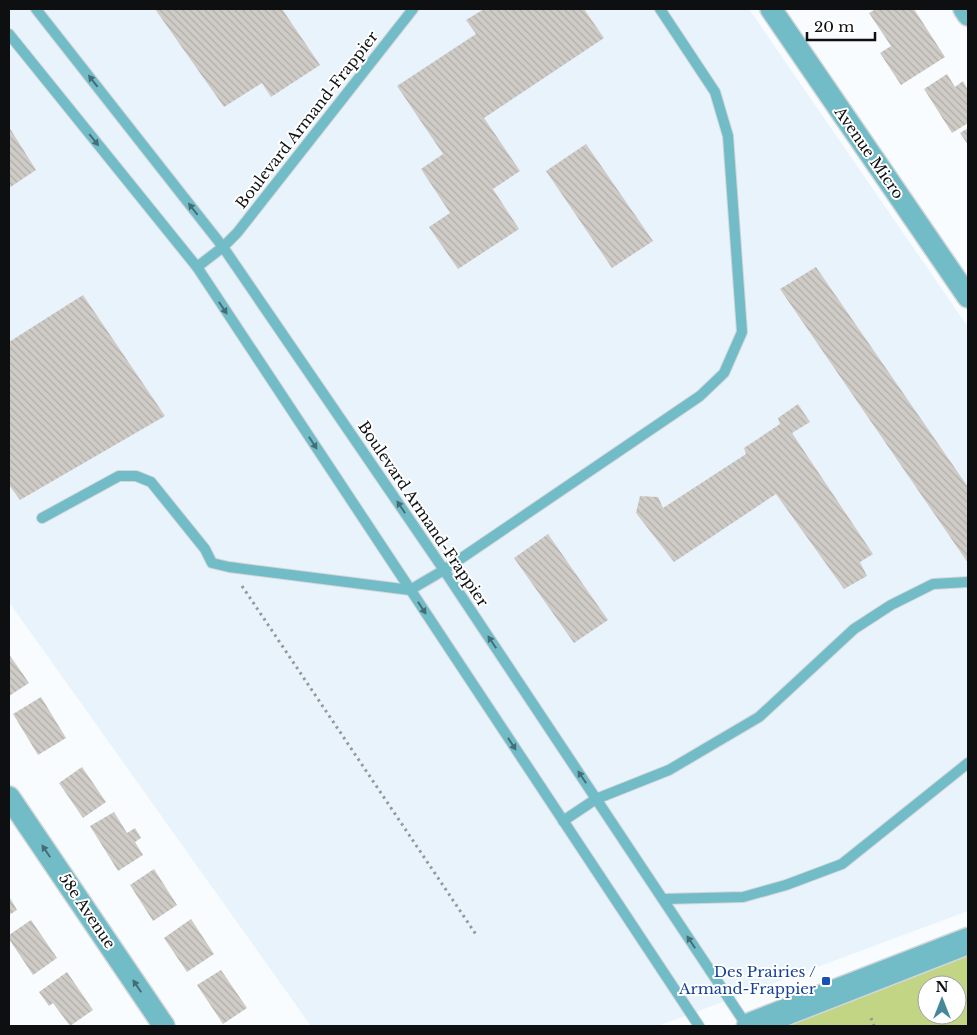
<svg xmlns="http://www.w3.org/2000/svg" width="977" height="1035" font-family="'Libre Baskerville',serif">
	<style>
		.built { fill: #e8f3fc }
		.grass { fill: #c1d585; fill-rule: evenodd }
		.building { fill: url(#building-back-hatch) }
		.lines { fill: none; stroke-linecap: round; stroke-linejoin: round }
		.service-casing { stroke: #d3d6d8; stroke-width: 12 }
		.minor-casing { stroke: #d3d6d8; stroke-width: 24 }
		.tertiary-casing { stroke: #d3d6d8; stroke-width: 29 }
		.path { stroke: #96989a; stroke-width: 3; stroke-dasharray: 2.5 4; stroke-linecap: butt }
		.service { stroke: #71bcc7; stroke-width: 10 }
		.minor { stroke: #71bcc7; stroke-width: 21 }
		.tertiary { stroke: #71bcc7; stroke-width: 26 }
		.oneway { fill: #446e75 }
		.transit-dot { fill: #1a4fb4; stroke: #fff; stroke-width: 2 }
		.labels { text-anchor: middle; stroke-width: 4; stroke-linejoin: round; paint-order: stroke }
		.street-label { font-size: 15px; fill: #0e0f10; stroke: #fff }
		.transit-label { font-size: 15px; fill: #164399; stroke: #fff; text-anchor: end }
	</style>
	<defs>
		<pattern id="building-back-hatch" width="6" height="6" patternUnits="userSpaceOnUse" patternTransform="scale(1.25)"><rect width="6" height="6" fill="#cfccc7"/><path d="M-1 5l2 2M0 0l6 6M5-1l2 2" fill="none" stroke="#b1aeaa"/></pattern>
	</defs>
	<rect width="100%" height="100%" fill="#f9fcfe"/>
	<!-- built -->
	<polygon class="built" points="9,9 749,9 968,327 968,911 658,1026 311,1026 9,602"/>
	<!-- grass -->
	<path class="grass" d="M968 954V1026H750ZM927 985H957V1015H927Z"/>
	<!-- building -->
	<g class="building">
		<polygon points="155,9 282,9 320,65 271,97 262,83 224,107"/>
		<polygon points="484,9 584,9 604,38 484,118 520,171 493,189 519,229 458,269 429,227 450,213 421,169 443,154 397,86 476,34 466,20"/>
		<polygon points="876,9 914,9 945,57 901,85 880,53 891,46 869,13"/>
		<polygon points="947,74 955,87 963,81 968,90 968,123 952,133 924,89"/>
		<polygon points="9,127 36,170 9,188"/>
		<polygon points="968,128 968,145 960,133"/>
		<polygon points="586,144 653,241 612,268 546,171"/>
		<polygon points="816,267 968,487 968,563 780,289"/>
		<polygon points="83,295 165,416 20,500 9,485 9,342"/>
		<polygon points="798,404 810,422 792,433 873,554 860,562 867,576 844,589 776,494 674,562 636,513 640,496 658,497 663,508 746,454 744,448 780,424 778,418"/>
		<polygon points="548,534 608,620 574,643 514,558"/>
		<polygon points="9,654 29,683 9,696"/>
		<polygon points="41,697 66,738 38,755 13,714"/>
		<polygon points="82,767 106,802 83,818 59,783"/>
		<polygon points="114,812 127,833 135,828 141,838 135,842 143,855 118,871 90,826"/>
		<polygon points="154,869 177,905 153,921 130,885"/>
		<polygon points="9,896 17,910 9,915"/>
		<polygon points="191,919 214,954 187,972 164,938"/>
		<polygon points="31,920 57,958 33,975 9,939 9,935"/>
		<polygon points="221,970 247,1008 223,1024 197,985"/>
		<polygon points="67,972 93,1010 70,1026 53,1003 49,1006 39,992"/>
	</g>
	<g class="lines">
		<defs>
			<g id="service">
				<polyline points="36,9 223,247 444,570 747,1026"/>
				<polyline points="9,34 197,267 699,1026"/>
				<polyline points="197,267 223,247 237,233 413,9"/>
				<polyline points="42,518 119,476 136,476 151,482 205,549 212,563 229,567 410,590 444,570 700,396 724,373 742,332 728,136 715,92 660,9"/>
				<polyline points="563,821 596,799 669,770 759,717 854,629 891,605 933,584 968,582"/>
				<polyline points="663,899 743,897 786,885 842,864 968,763"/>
			</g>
			<g id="minor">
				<polyline points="771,9 968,297"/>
				<polyline points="964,9 968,15"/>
				<polyline points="9,797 164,1026"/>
			</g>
			<polyline id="tertiary" points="750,1026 968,941"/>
		</defs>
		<!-- service casing -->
		<use href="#service" class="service-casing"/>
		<!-- minor casing -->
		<use href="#minor" class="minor-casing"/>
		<!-- tertiary casing -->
		<use href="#tertiary" class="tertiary-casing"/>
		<!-- path -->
		<g class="path">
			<polyline points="242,586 477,936"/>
			<polyline points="871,1018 874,1026"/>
		</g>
		<!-- service -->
		<use href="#service" class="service"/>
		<!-- minor -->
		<use href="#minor" class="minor"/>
		<!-- tertiary -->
		<use href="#tertiary" class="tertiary"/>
	</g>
	<!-- one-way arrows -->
	<defs><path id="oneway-solid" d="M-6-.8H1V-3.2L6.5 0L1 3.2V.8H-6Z" transform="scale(1.25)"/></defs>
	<g class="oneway">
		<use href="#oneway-solid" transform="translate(93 81) rotate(-128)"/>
		<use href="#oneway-solid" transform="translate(94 140) rotate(51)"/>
		<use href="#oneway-solid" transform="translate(193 209) rotate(-128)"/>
		<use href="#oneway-solid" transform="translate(223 308) rotate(56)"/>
		<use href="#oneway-solid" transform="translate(313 443) rotate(57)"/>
		<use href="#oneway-solid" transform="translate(401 507) rotate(-124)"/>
		<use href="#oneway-solid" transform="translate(422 608) rotate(57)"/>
		<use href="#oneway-solid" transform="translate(492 642) rotate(-124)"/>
		<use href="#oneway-solid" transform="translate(512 744) rotate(57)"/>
		<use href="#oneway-solid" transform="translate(582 777) rotate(-124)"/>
		<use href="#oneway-solid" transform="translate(46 851) rotate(-124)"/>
		<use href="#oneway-solid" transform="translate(691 942) rotate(-124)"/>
		<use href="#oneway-solid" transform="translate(137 986) rotate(-124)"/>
	</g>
	<!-- markers -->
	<rect class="transit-dot" x="821" y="976" width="10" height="10" rx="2.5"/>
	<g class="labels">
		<!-- street labels -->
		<g class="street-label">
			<text transform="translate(307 120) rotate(-52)" y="5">Boulevard Armand-Frappier</text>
			<text transform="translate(869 153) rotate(55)" y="5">Avenue Micro</text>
			<text transform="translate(423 514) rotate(56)" y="5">Boulevard Armand-Frappier</text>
			<text transform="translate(87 911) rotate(56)" y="5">58e Avenue</text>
		</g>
		<!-- transit labels -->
		<g class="transit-label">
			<text x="816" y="977">Des Prairies /<tspan x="816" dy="17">Armand-Frappier</tspan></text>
		</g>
	</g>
	<!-- border -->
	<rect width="977" height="1035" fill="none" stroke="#0e0f10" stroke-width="20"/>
	<!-- north arrow -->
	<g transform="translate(942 1000)"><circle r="24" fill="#ffffff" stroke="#9f9f9f"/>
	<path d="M0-4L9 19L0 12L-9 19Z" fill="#46879a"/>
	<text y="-8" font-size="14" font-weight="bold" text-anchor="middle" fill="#0e0f10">N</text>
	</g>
	<!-- scale -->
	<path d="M807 32v8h68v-8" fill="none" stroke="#0e0f10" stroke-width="2.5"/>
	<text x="814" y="32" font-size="15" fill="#0e0f10" stroke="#ffffff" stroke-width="4" paint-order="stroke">20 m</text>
</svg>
